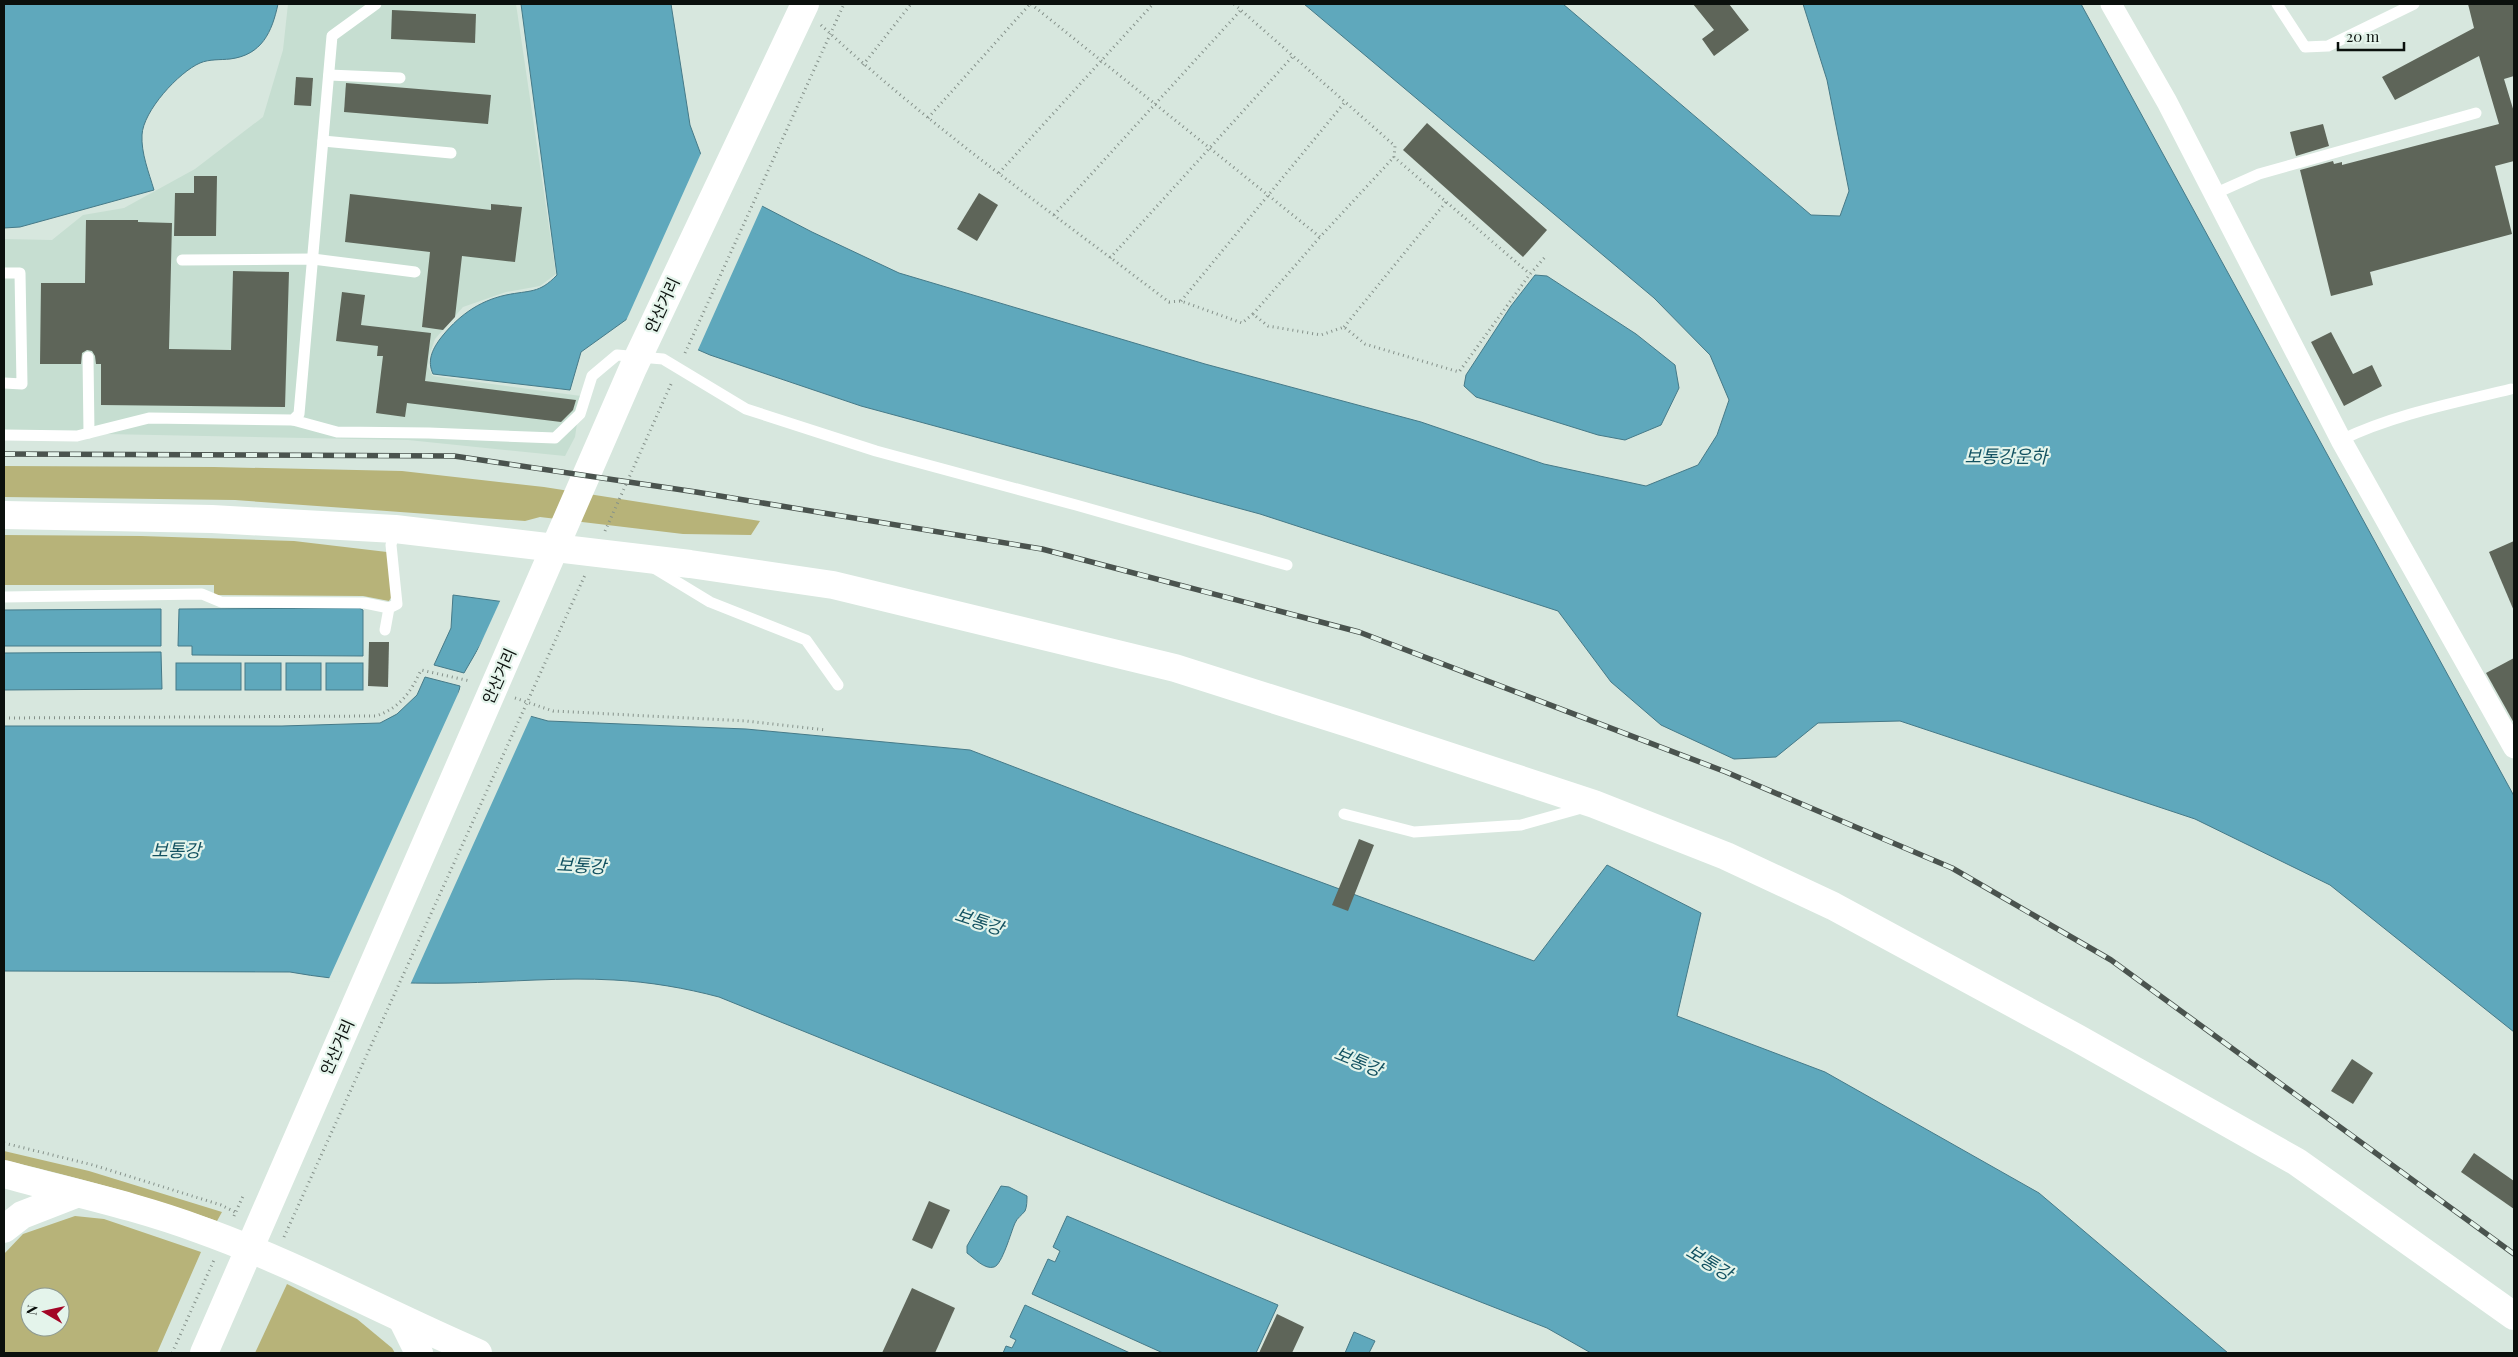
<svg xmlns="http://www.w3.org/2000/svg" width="2518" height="1357" font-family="'Playfair Display','Noto Sans KR',serif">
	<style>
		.built { fill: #c6ded1 }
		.green { fill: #b7b379; fill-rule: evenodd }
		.water { fill: #5fa8bc; stroke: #467a88 }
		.pier { fill: #d7e7de }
		.building { fill: #5e6559 }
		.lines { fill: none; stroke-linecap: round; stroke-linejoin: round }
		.path { stroke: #85918a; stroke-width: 3; stroke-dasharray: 1 4; stroke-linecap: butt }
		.service { stroke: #fff; stroke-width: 11 }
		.minor { stroke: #fff; stroke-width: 21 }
		.tertiary { stroke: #fff; stroke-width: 28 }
		.secondary { stroke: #fff; stroke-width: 28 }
		.primary { stroke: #fff; stroke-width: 28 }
		.rail-casing { stroke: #4a534e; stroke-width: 5.5 }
		.rail { stroke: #e4f4eb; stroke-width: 4; stroke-dasharray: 11; stroke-linecap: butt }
		.labels { text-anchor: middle; stroke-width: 4.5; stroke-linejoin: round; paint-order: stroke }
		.street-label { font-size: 16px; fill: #0b100d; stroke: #e4f4eb }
		.water-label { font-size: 18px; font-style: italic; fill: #135261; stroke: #e4f4eb }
	</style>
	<rect width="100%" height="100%" fill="#d7e7de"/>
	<!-- built -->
	<polygon class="built" points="288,4 516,4 556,274 540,286 506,292 463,307 435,339 429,356 428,367 433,376 581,396 575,437 565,456 408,440 4,432 4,239 52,240 83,215 124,208 195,169 263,117 283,50"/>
	<!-- green -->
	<g class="green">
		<polygon points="4,466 214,467 402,471 544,487 760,521 751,535 683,534 540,517 525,521 235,500 4,497"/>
		<polygon points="4,535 141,536 294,541 387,552 392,596 389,601 363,596 214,595 214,585 4,585"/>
		<path d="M4 1151 89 1171 222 1212 217 1221C147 1196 76 1177 4 1160Z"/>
		<path d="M75 1216 104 1219 201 1252 157 1353H4V1254L23 1234ZM30 1297H60V1327H30Z"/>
		<polygon points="287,1284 357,1319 392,1348 395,1353 255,1353"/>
	</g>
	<!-- water -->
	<g class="water">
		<path d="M4 4H278C272 32 262 55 230 59 221 60 209 59 200 63 179 72 143 111 142 135 141 153 149 173 154 190L20 227 4 228Z"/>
		<path d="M521 4H671L690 125 710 179 812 232 899 273 1205 364 1421 422 1544 464 1646 486 1698 465 1717 435 1729 400 1710 355 1654 298 1304 4H1563L1811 215 1840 216 1849 191 1827 80 1803 4H2081L2514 796V1032L2330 885 2195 819 1900 721 1818 723 1776 757 1734 759 1661 725 1611 682 1558 611 1260 514 861 406 710 355 627 319 581 352 570 390 433 374C427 361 432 350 440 339 457 317 478 301 506 295 530 290 539 294 557 275Z"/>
		<polygon points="1535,275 1547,276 1636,334 1675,365 1679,388 1661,425 1625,440 1598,435 1476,397 1464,386 1466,375 1511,306"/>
		<polygon points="453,595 505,602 464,673 434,665 451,628"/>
		<polygon points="359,608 363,610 363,656 192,655 192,646 178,646 179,609"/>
		<polygon points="161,609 161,646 4,646 4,610"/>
		<polygon points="161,652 162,689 4,690 4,653"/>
		<rect x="176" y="663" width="65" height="27"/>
		<rect x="245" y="663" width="36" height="27"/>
		<rect x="286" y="663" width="35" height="27"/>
		<rect x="326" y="663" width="37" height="27"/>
		<path d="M425 677 460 686 458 696 548 721 746 729 970 750 1134 813 1534 961 1607 865 1701 913 1677 1016 1825 1072 2039 1193 2228 1353H1591L1547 1328 1228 1203 719 997C685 988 650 982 614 980 562 977 510 982 458 983 402 984 345 982 290 972L4 971V726H282L380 723 397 714 417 695Z"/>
		<path d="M1001 1186 1009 1187 1027 1196C1027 1200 1027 1207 1025 1211 1022 1215 1017 1218 1015 1223 1011 1232 1002 1265 994 1267 985 1270 974 1258 967 1253V1246Z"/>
		<polygon points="1067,1216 1278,1305 1256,1353 1163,1353 1032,1294 1048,1259 1055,1262 1060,1251 1053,1247"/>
		<polygon points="1025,1305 1130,1353 1003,1353 1006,1346 1012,1348 1016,1340 1010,1337"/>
		<polygon points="1354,1332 1375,1341 1369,1353 1345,1353"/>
	</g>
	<!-- pier -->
	<g class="pier">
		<polygon points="702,151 712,177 763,204 697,352 627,322 625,323"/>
		<polygon points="501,599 507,600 508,603 470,667"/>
		<polygon points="462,685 461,694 532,714 410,985 328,981"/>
	</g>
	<!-- building -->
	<g class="building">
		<polygon points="1693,4 1729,4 1749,30 1714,56 1702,39 1714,30"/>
		<polygon points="2468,4 2514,4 2514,76 2504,79 2514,112 2514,161 2495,166 2512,234 2370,272 2373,285 2331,296 2300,170 2333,161 2334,164 2342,162 2342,165 2499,124 2479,56 2395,100 2382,77 2474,28"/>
		<polygon points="392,10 476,14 475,43 391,39"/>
		<polygon points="296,77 313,78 311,106 294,105"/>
		<polygon points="346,83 491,95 488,124 344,112"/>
		<polygon points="1427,123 1547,230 1523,257 1403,150"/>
		<polygon points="2323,124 2329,146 2296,156 2290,132"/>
		<polygon points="194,176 217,176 216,236 174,236 175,193 194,193"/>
		<polygon points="979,193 998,205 977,241 957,229"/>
		<polygon points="350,194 491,210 491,204 522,207 515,262 462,256 455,317 443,330 422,327 430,252 345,242"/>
		<polygon points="86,220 138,220 138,222 172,223 169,349 231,350 233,271 289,272 285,407 101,405 101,364 96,364 95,356 92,351 87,350 82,353 81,364 40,364 41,283 85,283"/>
		<polygon points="342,292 365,295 361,325 431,333 425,381 576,400 573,410 561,422 407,403 405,417 376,413 383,356 377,356 378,346 336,341"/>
		<polygon points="2331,332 2353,374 2372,365 2382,386 2344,406 2311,342"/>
		<polygon points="2514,541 2514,611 2489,552"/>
		<polygon points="369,642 389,642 388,687 368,686"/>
		<polygon points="2514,658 2514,723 2486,673"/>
		<polygon points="1359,839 1374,845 1348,911 1332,905"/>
		<polygon points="2352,1059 2373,1073 2353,1104 2331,1091"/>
		<polygon points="2474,1153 2514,1181 2514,1209 2461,1172"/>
		<polygon points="929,1201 950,1210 932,1249 912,1240"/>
		<polygon points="912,1288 955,1308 935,1353 882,1353"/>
		<polygon points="1277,1314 1304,1327 1292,1353 1259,1353"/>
	</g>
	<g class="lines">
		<!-- path -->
		<g class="path">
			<polyline points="1031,4 1320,237 1394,157"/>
			<polyline points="1234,4 1395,146 1394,157 1530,274"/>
			<path d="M821 25C929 126 1051 212 1169 302L1181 301 1242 323 1253 314 1268 326 1321 335 1344 327 1365 344 1459 372 1530 274 1545 257"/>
			<polyline points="863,65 911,4"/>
			<polyline points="928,118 1030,4"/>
			<polyline points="999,173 1153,4"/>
			<polyline points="1054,215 1241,10"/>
			<polyline points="1110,258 1293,56"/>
			<polyline points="1181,301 1345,102"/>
			<polyline points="1253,314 1320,237"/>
			<polyline points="1344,327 1446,202"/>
			<polyline points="685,353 844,4"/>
			<polyline points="605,531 672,382"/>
			<polyline points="515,698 553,711 746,721 826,730"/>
			<path d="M4 718 376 716C400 708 411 692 421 670L470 681"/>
			<polyline points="4,1143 93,1165 221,1205 237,1213"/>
			<polyline points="234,1216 243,1196"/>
			<polyline points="284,1237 585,575"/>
			<polyline points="172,1353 214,1260"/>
		</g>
		<!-- service -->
		<g class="service">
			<polyline points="2277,4 2305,47 2328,46 2414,4"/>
			<polyline points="329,75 400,78"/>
			<polyline points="323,141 451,153"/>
			<polyline points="2214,194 2259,174 2476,113"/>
			<polyline points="182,260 313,259 415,272"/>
			<polyline points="4,273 20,273 22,384 4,383"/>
			<polyline points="88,357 89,433"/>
			<polyline points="293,420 337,432 429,433 555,438 580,414 592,376 617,355 663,359 746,409 876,451 1076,505 1287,565"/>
			<polyline points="4,435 77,436 149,418 293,420 299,414 332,36 376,4"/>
			<path d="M2341 440C2395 414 2454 403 2511 389"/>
			<polyline points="654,568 710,602 806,640 838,685"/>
			<polyline points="4,597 202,594 221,602 365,603 389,608"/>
			<polyline points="385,630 389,608 397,604 391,545 395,529"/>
			<polyline points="1344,814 1414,832 1521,825 1585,807"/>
		</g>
		<!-- minor -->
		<polyline class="minor" points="2111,4 2167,102 2341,440 2514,748"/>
		<!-- tertiary -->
		<g class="tertiary">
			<path d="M4 1174C70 1192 137 1206 201 1230 296 1264 385 1313 478 1353"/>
			<polyline points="4,1229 22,1215 76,1194"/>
			<polyline points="403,1321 419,1353"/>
		</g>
		<!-- secondary -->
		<polyline class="secondary" points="4,515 212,519 395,529 690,564 833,585 1175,668 1351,724 1594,804 1726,856 1833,906 2077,1038 2297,1162 2514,1316"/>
		<!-- primary -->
		<polyline class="primary" points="204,1353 633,368 805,4"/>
		<defs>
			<polyline id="rail" points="4,454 454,456 696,492 1042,549 1359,632 1726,772 1952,868 2111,960 2514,1254"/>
		</defs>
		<!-- rail casing -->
		<use href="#rail" class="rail-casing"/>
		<!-- rail -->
		<use href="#rail" class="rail"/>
	</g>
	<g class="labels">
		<!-- street labels -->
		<g class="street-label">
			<text transform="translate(662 305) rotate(-65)" y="6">안산거리</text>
			<text transform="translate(499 676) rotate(-66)" y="6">안산거리</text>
			<text transform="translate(337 1047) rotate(-66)" y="6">안산거리</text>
		</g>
		<!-- water labels -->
		<g class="water-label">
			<text x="2006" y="463">보통강운하</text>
			<text x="176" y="857">보통강</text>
			<text transform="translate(581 866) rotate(3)" y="6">보통강</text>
			<text transform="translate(979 922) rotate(18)" y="6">보통강</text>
			<text transform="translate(1358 1062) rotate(22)" y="6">보통강</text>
			<text transform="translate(1709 1263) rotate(31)" y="6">보통강</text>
		</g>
	</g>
	<!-- border -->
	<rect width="2518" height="1357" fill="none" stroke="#0b100d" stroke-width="10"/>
	<!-- north arrow -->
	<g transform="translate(45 1312) rotate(279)"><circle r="24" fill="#e4f4eb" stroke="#8d9992"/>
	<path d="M0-4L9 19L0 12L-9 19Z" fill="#a30526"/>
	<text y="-8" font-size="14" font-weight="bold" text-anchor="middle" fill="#0b100d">N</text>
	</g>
	<!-- scale -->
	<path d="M2338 42v8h66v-8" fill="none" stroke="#0b100d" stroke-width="2.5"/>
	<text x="2346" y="42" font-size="15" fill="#0b100d" stroke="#e4f4eb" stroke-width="4" paint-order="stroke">20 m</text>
</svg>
